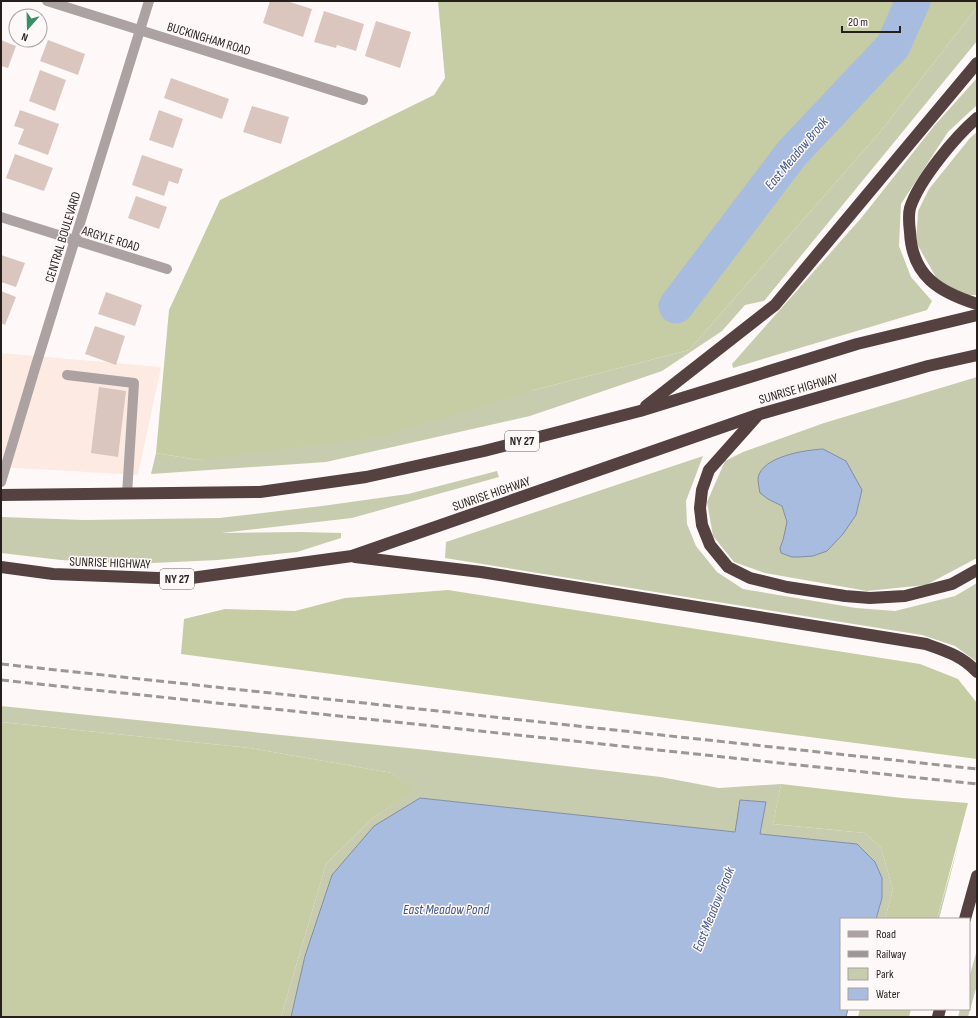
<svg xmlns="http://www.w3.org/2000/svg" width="978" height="1018" font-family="'Sofia Sans Condensed',sans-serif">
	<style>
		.built { fill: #fceae3 }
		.green { fill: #c8ccae }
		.forest { fill: #c6cca3 }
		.water { fill: #a8bce0; stroke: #818da5 }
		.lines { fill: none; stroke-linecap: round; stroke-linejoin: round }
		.river { stroke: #a8bce0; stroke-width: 35 }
		.building { fill: #dac6be }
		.minor { stroke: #aca2a1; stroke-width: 10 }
		.highway { stroke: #544140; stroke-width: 12 }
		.rail { stroke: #9c9694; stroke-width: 3; stroke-dasharray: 8 4; stroke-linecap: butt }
		.labels { text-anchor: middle; stroke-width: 3; stroke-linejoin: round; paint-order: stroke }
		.shield { fill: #fef9f8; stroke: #67605e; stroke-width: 1 }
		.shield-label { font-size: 12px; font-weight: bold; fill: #261f1c }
		.street-label { font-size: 13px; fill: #261f1c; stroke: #fef9f8 }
		.water-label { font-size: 14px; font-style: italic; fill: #3d5787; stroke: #fef9f8 }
	</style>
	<rect width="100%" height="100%" fill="#fef9f8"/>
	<!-- built -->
	<polygon class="built" points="1,353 161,367 138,475 1,467"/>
	<!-- green -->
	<g class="green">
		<polygon points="977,7 977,41 764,301 745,305 722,331 662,371 530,416 326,462 151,474 156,453 198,460 534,390 689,350 880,132"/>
		<polygon points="977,78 977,105 948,132 901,204 899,246 911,277 932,301 927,310 733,368 732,364 862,217 934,126"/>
		<polygon points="977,132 977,295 965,295 938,281 916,242 918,211 929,189 970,138"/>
		<polygon points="977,377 977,558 926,585 867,591 765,573 734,562 713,536 707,502 725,461 743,452 824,423"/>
		<polygon points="703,456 686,501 687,524 696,546 717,572 743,589 856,608 895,611 955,596 977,583 977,662 955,646 922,635 445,558 446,542"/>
		<polygon points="497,471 499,477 352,518 221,533 301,532 341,533 341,538 297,552 218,560 132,564 61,560 1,553 2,517 84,520 219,518 322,506 408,494"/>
		<polygon points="1,706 427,750 661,777 719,788 781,784 773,824 865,833 881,848 893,890 885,919 876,919 882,898 882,878 875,862 857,844 760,834 765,802 740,801 735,832 420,798 332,875 305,956 291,1017 281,1017 326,864 373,818 413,790 392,773 250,748 1,722"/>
		<polygon points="959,842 939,919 937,919"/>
		<polygon points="977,950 977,985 968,1017 958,1017 960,1009 969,1009 969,978"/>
	</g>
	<!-- forest -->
	<g class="forest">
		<polygon points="438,1 977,1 977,7 880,132 689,350 534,390 379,437 198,460 156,453 169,310 220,200 434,95 445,78"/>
		<polygon points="448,590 920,664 958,679 977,703 977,759 181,654 184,619 225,609 295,611 345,598"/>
		<polygon points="1,722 250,748 392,773 414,790 373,818 326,864 281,1017 1,1017"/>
		<polygon points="781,784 902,798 968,803 937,919 885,919 893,890 881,848 865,833 773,824"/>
		<polygon points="860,1009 911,1009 909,1017 858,1017"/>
	</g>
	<!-- water -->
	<g class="water">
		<path d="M823 449 846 461 862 490 856 515 843 534 827 551 813 556 799 557H792L781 553 780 548 783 540 787 522 782 506 768 499 760 493C759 488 758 482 758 478 762 456 806 450 823 449Z"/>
		<polygon points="420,798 735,832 740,800 766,802 760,834 857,844 875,862 882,878 882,898 876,919 841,919 841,1009 848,1009 846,1017 291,1017 305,956 332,875 374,826"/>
	</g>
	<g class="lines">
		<!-- river -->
		<polyline class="river" points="676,306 792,153 893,46 913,1"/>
	</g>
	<!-- building -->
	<g class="building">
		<polygon points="270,1 287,1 312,9 303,37 263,23"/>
		<polygon points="324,11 364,24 356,51 337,45 336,48 314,42"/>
		<polygon points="376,21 411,32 400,68 365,56"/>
		<polygon points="1,40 16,46 8,68 1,66"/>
		<polygon points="48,40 85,54 78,75 40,61"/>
		<polygon points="40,70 66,80 55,111 29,101"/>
		<polygon points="171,78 229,99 222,119 164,98"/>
		<polygon points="252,106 289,117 281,144 243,132"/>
		<polygon points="20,110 59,124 48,155 18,144 24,129 14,126"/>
		<polygon points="159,110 183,119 173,148 149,140"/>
		<polygon points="15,154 53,168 44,191 6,178"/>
		<polygon points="142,155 183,169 178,184 169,181 164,196 132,185"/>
		<polygon points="136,196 167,207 159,229 128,218"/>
		<polygon points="1,255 25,263 16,287 1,282"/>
		<polygon points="1,291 16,297 5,325 1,323"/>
		<polygon points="106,292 142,305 135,326 98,314"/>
		<polygon points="95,326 125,336 116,365 85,354"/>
		<polygon points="99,387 126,391 118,457 91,453"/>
	</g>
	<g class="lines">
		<!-- minor -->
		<g class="minor">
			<polyline points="47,1 363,100"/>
			<polyline points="1,217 167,269"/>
			<polyline points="67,375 134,383 127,494"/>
			<polyline points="1,482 36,365 149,1"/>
		</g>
		<!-- highway -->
		<g class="highway">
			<path d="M977 118C955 137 919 180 910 208 908 216 909 224 910 232 912 276 939 292 977 304"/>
			<polyline points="646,406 775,305 977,63"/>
			<polyline points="758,415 709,470 702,490 700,508 702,525 710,545 728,567 750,578 787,587 845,596 870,598 905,596 952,584 977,570"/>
			<polyline points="1,495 260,492 366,477 484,451 640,411 857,344 977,315"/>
			<path d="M355 557 481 572 926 644C946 651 962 656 977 672"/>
			<polyline points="1,567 53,574 184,579 352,556 760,414 928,366 977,355"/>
			<polyline points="965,919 977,876"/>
			<polyline points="938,1017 940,1009"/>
		</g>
		<!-- rail -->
		<g class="rail">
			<polyline points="1,664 977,769"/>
			<polyline points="1,680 977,784"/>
		</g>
	</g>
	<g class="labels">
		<!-- shield labels -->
		<g class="shield">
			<rect x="505" y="431" width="34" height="20" rx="3"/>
			<rect x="160" y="569" width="34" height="20" rx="3"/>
		</g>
		<g class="shield-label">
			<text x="522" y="445">NY 27</text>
			<text x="177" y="583">NY 27</text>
		</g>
		<!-- street labels -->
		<g class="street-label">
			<text transform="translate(209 38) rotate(17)" y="5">BUCKINGHAM ROAD</text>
			<text transform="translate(62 237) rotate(-73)" y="5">CENTRAL BOULEVARD</text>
			<text transform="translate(111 238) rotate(17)" y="5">ARGYLE ROAD</text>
			<text transform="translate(798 388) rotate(-16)" y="5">SUNRISE HIGHWAY</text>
			<text transform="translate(491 493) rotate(-19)" y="5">SUNRISE HIGHWAY</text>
			<text transform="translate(110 562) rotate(2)" y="5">SUNRISE HIGHWAY</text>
		</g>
		<!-- water labels -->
		<g class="water-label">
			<text transform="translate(796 153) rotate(-50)" y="5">East Meadow Brook</text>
			<text x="446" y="914">East Meadow Pond</text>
			<text transform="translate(713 909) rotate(-68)" y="5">East Meadow Brook</text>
		</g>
	</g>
	<!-- border -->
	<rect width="978" height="1018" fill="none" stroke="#261f1c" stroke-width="4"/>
	<!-- legend -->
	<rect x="840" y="918" width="130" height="92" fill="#fef9f8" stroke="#a8a2a0"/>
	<rect x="848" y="931" width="20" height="6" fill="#aca2a1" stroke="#a8a2a0"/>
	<text x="876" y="938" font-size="12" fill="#261f1c">Road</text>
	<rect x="848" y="951" width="20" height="6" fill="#9c9694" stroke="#a8a2a0"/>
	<text x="876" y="958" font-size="12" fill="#261f1c">Railway</text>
	<rect x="848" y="968" width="20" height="12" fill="#c8ccae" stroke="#a8a2a0"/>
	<text x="876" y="978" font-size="12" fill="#261f1c">Park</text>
	<rect x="848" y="988" width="20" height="12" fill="#a8bce0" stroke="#a8a2a0"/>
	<text x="876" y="998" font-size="12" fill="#261f1c">Water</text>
	<!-- north arrow -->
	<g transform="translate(28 28) rotate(200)"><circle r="19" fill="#fef9f8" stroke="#a8a2a0"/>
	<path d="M0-3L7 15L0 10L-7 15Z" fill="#388f64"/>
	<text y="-6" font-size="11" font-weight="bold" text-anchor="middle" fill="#261f1c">N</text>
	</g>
	<!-- scale -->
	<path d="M842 26v6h58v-6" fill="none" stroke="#261f1c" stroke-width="2"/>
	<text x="848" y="26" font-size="12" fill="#261f1c" stroke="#fef9f8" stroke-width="3" paint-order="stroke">20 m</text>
</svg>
